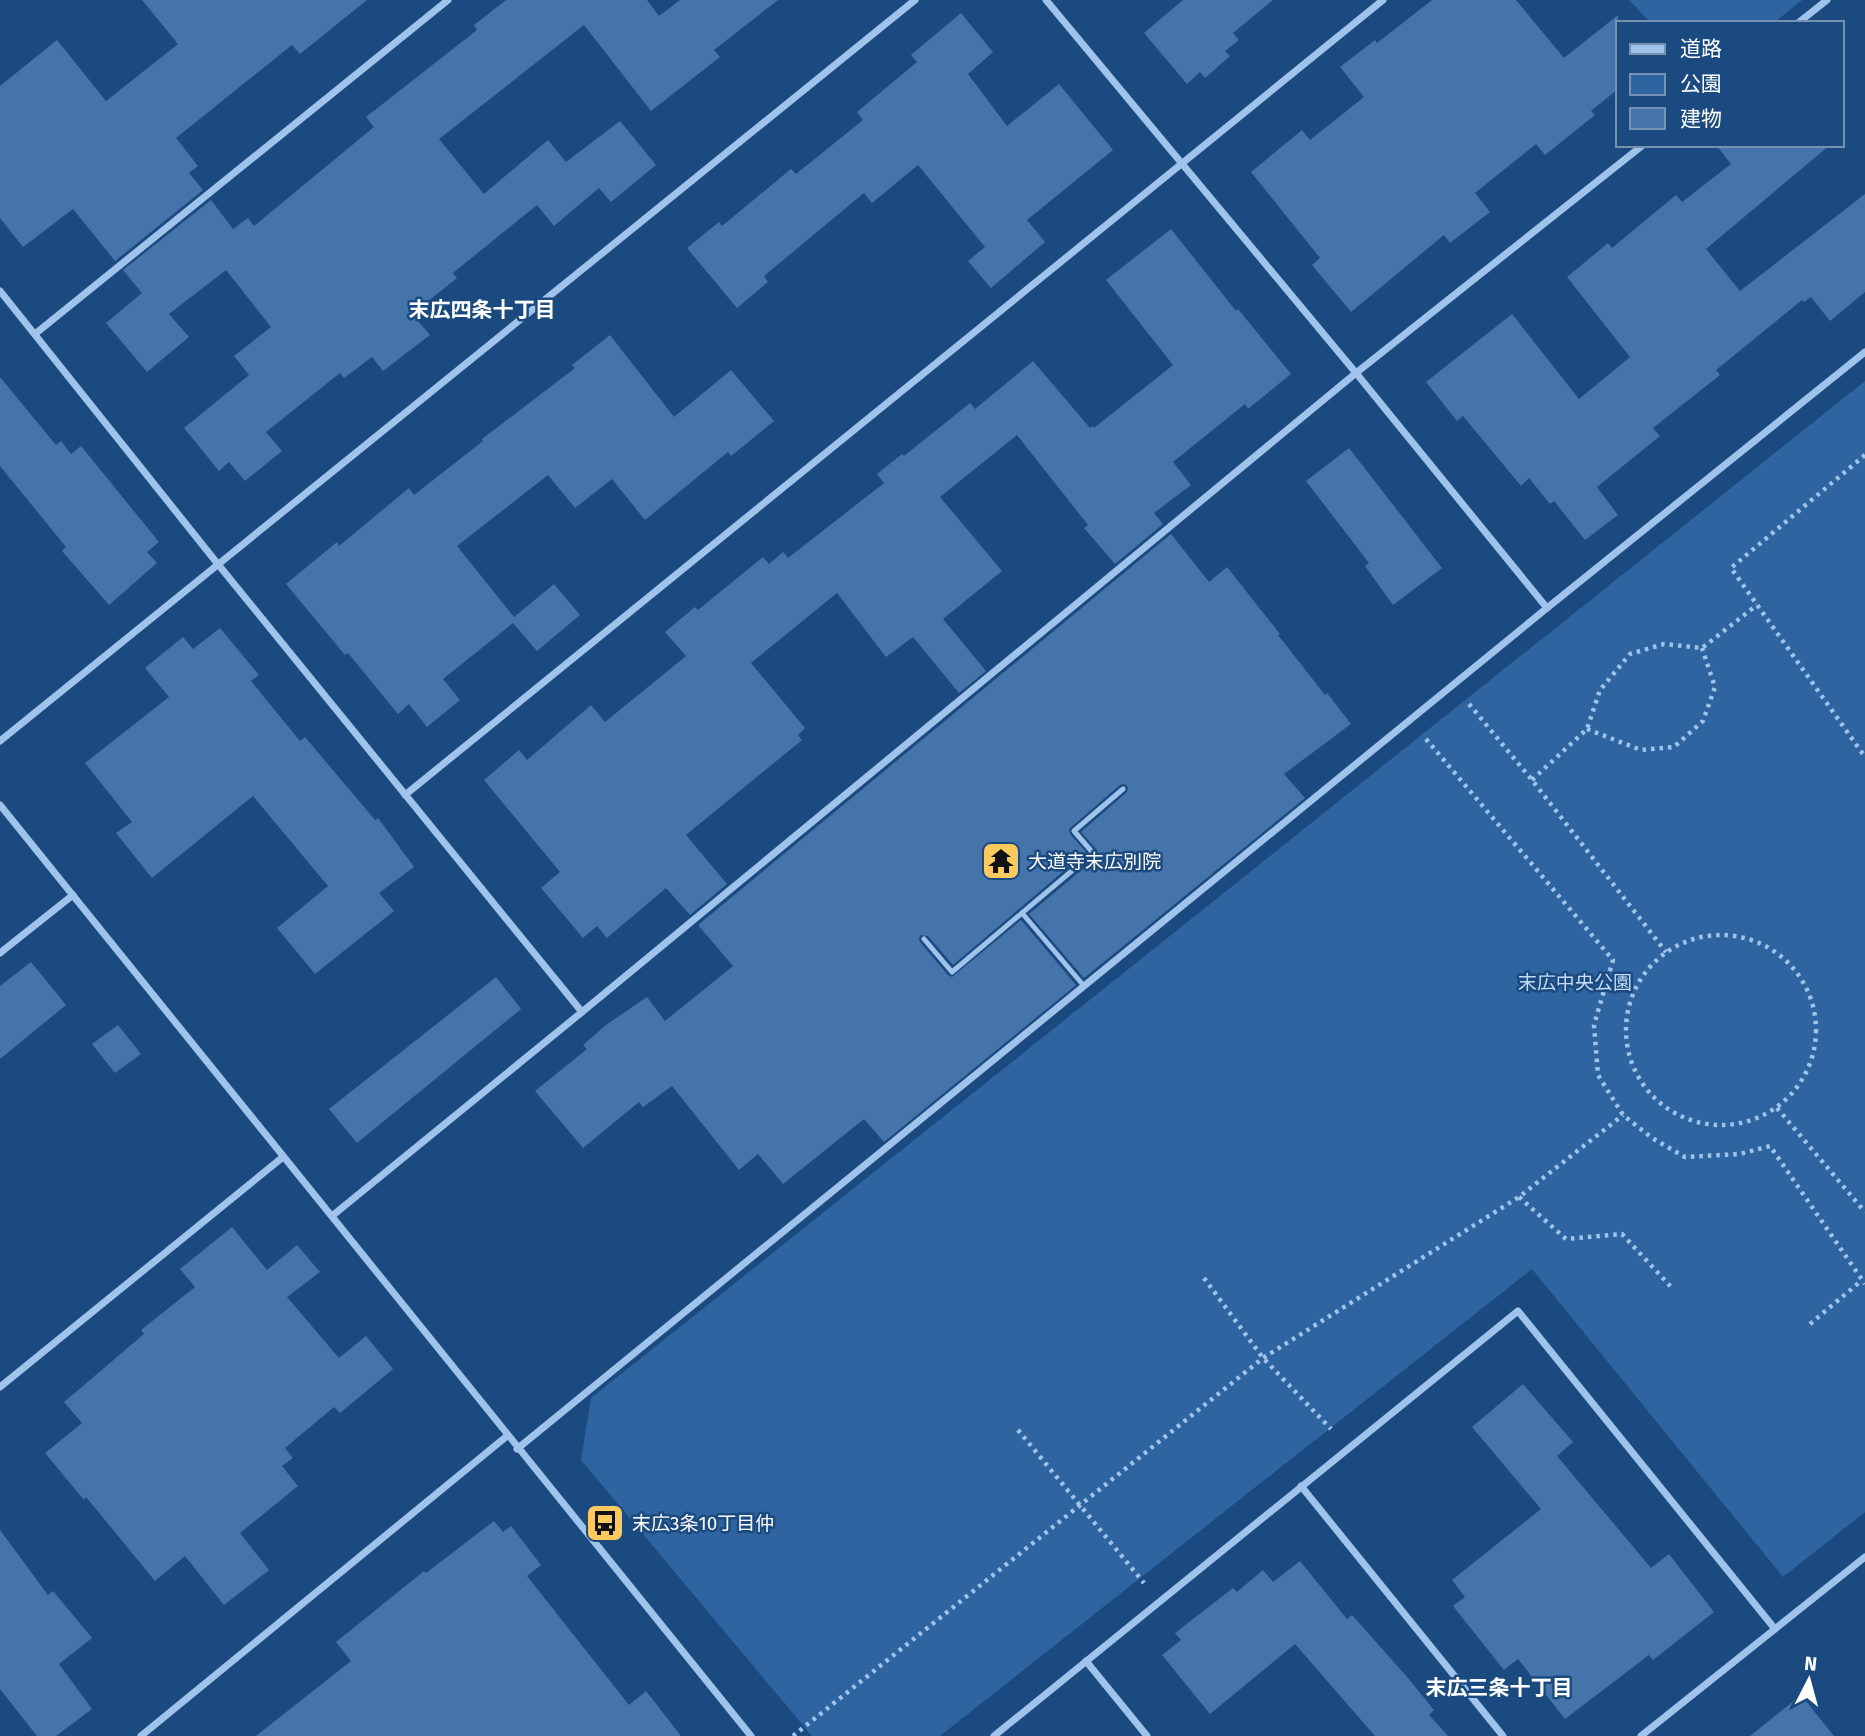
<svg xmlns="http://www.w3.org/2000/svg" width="1865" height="1736" font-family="'Fira Sans','Noto Sans JP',sans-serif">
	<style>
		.green { fill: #2e649f }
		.building { fill: #4474aa }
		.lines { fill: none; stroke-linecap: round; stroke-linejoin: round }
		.path { stroke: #9fc3ea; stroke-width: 4.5; stroke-dasharray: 3.5 5; stroke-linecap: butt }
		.service { stroke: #9fc3ea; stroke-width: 5 }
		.minor { stroke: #9fc3ea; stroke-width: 7 }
		.labels { text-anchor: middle; stroke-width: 5; stroke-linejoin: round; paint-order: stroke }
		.poi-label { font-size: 19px; fill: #fff; stroke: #1b4a80; text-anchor: start }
		.park-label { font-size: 19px; fill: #c3dcf7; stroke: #1b4a80 }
		.neighbourhood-label { font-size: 21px; font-weight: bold; fill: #fff; stroke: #1b4a80 }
	</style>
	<rect width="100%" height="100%" fill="#1b4a80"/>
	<!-- green -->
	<g class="green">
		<polygon points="1629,0 1802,0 1774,23 1651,23"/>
		<polygon points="1865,381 1865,1512 1783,1577 1532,1269 940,1736 812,1736 581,1460 591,1398"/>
	</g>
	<!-- building -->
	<g class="building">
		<polygon points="142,0 367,0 300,54 292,45 176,138 198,166 189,173 203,190 115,261 73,209 23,247 0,218 0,86 57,40 106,101 178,44"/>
		<polygon points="506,0 647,0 659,16 680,0 778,0 714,50 720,57 651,111 584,25 439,139 484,194 548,140 566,162 620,121 656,165 611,202 599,188 554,226 537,205 453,273 457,278 412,314 430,335 383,371 372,357 344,378 340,373 266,432 282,451 245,481 229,462 219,471 184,428 249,375 234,356 271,327 226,270 169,314 189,337 147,372 106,323 142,293 123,270 211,200 233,229 248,218 254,226 374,127 366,117 477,30 474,25"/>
		<polygon points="1183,0 1273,0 1233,33 1239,40 1225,51 1230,56 1205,78 1200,72 1187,84 1144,33"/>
		<polygon points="1432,0 1516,0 1564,58 1618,15 1618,89 1591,111 1595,115 1545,155 1536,144 1475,193 1490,212 1450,243 1444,235 1351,312 1312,265 1320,258 1251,172 1302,130 1310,140 1364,97 1340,67 1375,40 1377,43"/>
		<polygon points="961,13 993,52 968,74 1007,126 1059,84 1113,150 1027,220 1045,242 991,288 968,261 985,247 918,165 872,203 864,193 764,276 768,282 737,308 687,248 719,222 722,226 791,169 796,174 863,120 857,112 917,62 911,55"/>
		<polygon points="1716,145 1830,145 1706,249 1740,291 1865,194 1865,292 1830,321 1811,297 1804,302 1802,300 1716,370 1720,375 1653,428 1660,436 1597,487 1618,515 1585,540 1554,501 1550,504 1529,478 1521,486 1463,416 1457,421 1426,382 1512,314 1579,399 1630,357 1567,277 1608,243 1612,248 1676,195 1682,202 1731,164"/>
		<polygon points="1171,229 1236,311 1238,309 1291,374 1248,409 1245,404 1173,462 1191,485 1154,513 1163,524 1115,564 1084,528 1088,525 1017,435 940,497 1002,571 943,619 986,671 959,693 913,637 886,657 837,593 751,663 805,728 798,735 802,740 686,835 727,884 690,915 666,888 607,938 597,926 583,938 541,888 560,872 484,780 519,750 527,760 591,705 605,722 686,656 665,632 695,607 698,610 763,557 769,564 783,552 788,558 884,483 877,474 902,454 904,456 970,403 975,409 1033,361 1090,428 1093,426 1094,428 1173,365 1106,280"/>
		<polygon points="610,335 674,417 731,370 774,421 731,456 728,452 645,520 612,479 575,508 548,475 457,546 514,617 554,584 580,615 537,651 513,623 443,679 460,700 427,727 409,704 398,714 348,653 345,655 286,584 337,542 339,546 409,488 414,495 483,441 482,439 575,368 572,365"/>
		<polygon points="0,377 56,445 61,441 71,454 81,446 159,542 147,552 157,563 109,605 62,551 66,547 0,466"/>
		<polygon points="1349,448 1442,568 1393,605 1365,566 1369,563 1306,481"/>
		<polygon points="1171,534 1209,582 1227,567 1280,634 1278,635 1325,695 1327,693 1351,724 1284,774 1305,798 1084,978 1029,914 1097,857 1097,850 1081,832 1127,792 1128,787 1124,784 1120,785 1069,829 1070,834 1086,852 953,965 928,936 921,935 919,938 920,942 948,975 952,977 1021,920 1076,985 884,1142 864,1119 783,1184 758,1154 739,1170 672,1086 643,1107 639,1102 583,1148 535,1091 587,1049 583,1045 606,1025 647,997 665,1021 733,966 698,925"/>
		<polygon points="220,628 259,675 251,681 300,741 305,737 375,820 378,818 414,867 379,893 394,911 315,974 277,928 328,886 253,796 152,878 116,833 132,822 85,763 169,697 145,668 183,637 193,649"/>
		<polygon points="31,962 66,1005 0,1059 0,986"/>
		<polygon points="496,977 521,1009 357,1143 329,1109"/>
		<polygon points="118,1025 141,1054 115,1073 92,1044"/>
		<polygon points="232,1227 267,1270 297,1245 320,1272 287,1297 339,1358 366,1336 393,1369 340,1413 334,1407 285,1448 293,1458 282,1466 298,1486 240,1533 269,1570 224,1605 185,1556 155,1581 86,1497 84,1500 45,1453 82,1423 64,1402 144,1334 141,1330 195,1287 180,1269"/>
		<polygon points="1523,1384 1573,1442 1557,1456 1651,1568 1669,1554 1714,1612 1653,1660 1649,1655 1565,1719 1518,1659 1504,1670 1453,1606 1465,1597 1452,1580 1541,1509 1472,1427"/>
		<polygon points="494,1521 503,1532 511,1526 541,1565 527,1576 629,1705 646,1691 681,1736 256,1736 351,1661 336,1642 424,1571 426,1573"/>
		<polygon points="0,1530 48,1595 53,1591 92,1638 59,1664 92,1709 56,1736 37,1736 0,1689"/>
		<polygon points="1300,1561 1347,1619 1352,1615 1408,1678 1434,1710 1429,1715 1448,1736 1375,1736 1295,1644 1210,1714 1162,1655 1181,1640 1175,1633 1233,1588 1237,1592 1263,1570 1273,1582"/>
		<polygon points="1801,1695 1834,1736 1750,1736"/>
	</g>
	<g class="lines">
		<!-- path -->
		<g class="path">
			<polyline points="1865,455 1731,568 1865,757"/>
			<polyline points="1469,704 1532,780 1666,952"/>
			<polyline points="1587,729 1641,750 1674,747 1703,721 1715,687 1702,648"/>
			<polyline points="1426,739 1613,960 1594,1025 1598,1075 1623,1115 1652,1138 1685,1157 1740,1154 1770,1146 1865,1284"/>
			<polyline points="1532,780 1587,729 1600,690 1630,654 1664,644 1702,648 1757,605"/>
			<circle cx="1721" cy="1030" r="95"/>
			<polyline points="1777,1108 1865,1212"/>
			<polyline points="1519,1197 1566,1239 1622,1234 1673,1289"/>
			<polyline points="1204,1278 1263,1358 1331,1429"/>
			<polyline points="1810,1324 1861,1281"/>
			<polyline points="1018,1430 1144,1583"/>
			<polyline points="793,1736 1263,1358 1519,1197 1623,1115"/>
		</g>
		<!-- service -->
		<g class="service">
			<polyline points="1022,913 1084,986"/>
			<polyline points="924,939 952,972 1093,853 1074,831 1123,789"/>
		</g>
		<!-- minor -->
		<g class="minor">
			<polyline points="1046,0 1356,373 1547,608"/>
			<polyline points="1798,23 1827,0"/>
			<polyline points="0,291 217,563 582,1012"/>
			<polyline points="35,334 448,0"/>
			<polyline points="0,741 915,0"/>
			<polyline points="405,795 1383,0"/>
			<polyline points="0,805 751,1736"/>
			<polyline points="0,953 73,895"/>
			<polyline points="332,1216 582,1012 1356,373 1643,145"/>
			<polyline points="0,1387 283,1157"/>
			<polyline points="517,1449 1547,608 1865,352"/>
			<polyline points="1301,1486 1503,1736"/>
			<polyline points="1086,1661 1147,1736"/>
			<polyline points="141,1736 507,1436"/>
			<polyline points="994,1736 1518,1311 1775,1629"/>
			<polyline points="1641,1736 1865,1557"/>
		</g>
	</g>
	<!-- icons -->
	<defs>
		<symbol id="temple-square" viewBox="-11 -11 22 22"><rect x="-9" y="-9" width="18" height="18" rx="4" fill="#fbc95c" stroke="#1b4a80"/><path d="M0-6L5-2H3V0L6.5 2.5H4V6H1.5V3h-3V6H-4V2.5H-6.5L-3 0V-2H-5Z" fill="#111"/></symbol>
		<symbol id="bus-square" viewBox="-11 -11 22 22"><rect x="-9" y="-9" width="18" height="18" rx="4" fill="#fbc95c" stroke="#1b4a80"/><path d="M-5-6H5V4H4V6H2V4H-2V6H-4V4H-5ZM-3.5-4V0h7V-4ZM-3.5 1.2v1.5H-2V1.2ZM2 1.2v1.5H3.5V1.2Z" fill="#111"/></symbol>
	</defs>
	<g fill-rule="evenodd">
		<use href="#temple-square" x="979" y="839" width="44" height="44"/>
		<use href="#bus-square" x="583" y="1501" width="44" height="44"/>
	</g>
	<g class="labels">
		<!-- poi labels -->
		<g class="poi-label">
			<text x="1028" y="868">大道寺末広別院</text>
			<text x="632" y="1530">末広3条10丁目仲</text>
		</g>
		<!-- park labels -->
		<g class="park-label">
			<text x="1575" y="989">末広中央公園</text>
		</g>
		<!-- neighbourhood labels -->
		<g class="neighbourhood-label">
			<text x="482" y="317">末広四条十丁目</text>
			<text x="1499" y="1695">末広三条十丁目</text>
		</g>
	</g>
	<!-- legend -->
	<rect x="1616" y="21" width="228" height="126" fill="#1b4a80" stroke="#7692b3" stroke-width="2"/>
	<rect x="1630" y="44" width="35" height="10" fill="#9fc3ea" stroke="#7692b3" stroke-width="2"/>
	<text x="1680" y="56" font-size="21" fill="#ffffff">道路</text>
	<rect x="1630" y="74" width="35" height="21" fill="#2e649f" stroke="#7692b3" stroke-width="2"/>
	<text x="1680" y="91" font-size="21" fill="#ffffff">公園</text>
	<rect x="1630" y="108" width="35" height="21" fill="#4474aa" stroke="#7692b3" stroke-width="2"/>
	<text x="1680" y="126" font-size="21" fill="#ffffff">建物</text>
	<!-- north arrow -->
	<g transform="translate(1809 1680) rotate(6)" stroke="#1b4a80" stroke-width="5" paint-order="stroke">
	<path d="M0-5L12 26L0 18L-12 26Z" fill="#ffffff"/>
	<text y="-10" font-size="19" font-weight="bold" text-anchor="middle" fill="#ffffff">N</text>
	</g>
</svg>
